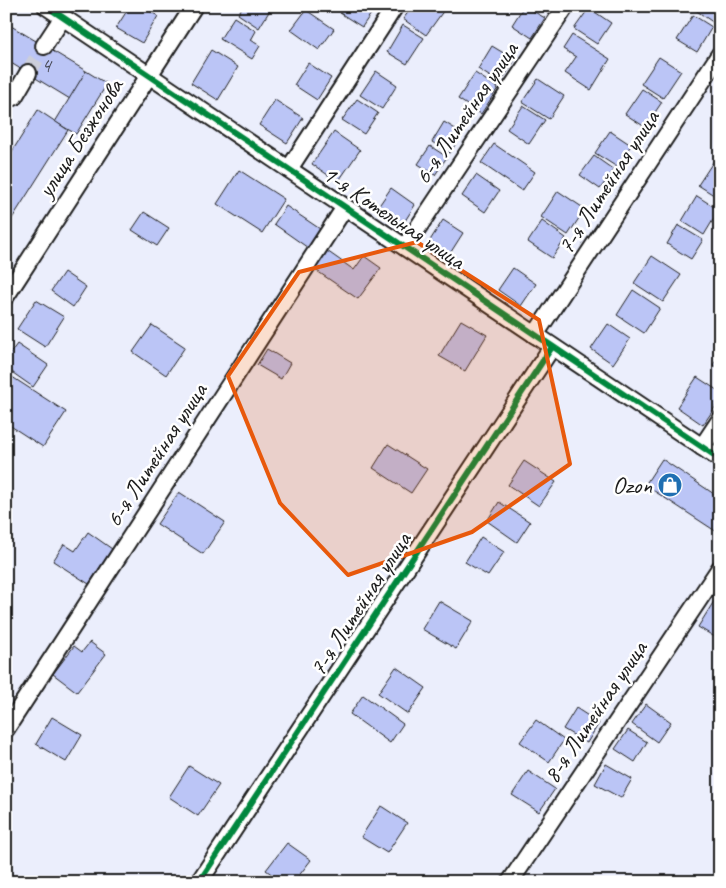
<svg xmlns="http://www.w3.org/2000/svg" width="726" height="888" font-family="Caveat,sans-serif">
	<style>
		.building { fill: #bbc5f6; stroke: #1c1c1c }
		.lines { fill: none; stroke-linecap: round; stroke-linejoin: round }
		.minor-tunnel { stroke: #ccceda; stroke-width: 16; stroke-dasharray: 16 8; stroke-linecap: butt }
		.minor-casing { stroke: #1c1c1c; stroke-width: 20 }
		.minor { stroke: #fff; stroke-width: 16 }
		.cycleway-casing { stroke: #fff; stroke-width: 9 }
		.cycleway { stroke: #00873e; stroke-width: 6 }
		.marked { fill: #e8590c; fill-opacity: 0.2; stroke: #e8590c; stroke-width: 4; stroke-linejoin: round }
		.labels { text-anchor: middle; stroke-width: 5; stroke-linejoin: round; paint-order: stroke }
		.number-label { font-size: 21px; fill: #444652 }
		.street-label { font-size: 24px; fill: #1c1c1c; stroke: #fff }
		.poi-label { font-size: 24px; fill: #1c1c1c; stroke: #fff; text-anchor: end }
	</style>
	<rect width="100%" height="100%" fill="#ebeefc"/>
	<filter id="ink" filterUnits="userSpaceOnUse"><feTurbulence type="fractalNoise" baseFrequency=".02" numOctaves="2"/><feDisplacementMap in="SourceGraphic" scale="10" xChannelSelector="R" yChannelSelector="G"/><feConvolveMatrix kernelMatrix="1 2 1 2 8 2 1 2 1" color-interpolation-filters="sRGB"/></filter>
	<g filter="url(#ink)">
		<!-- building -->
		<g class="building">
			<polygon points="130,6 141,6 158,16 142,43 116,28"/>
			<polygon points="243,6 265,6 270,10 259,28 238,14"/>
			<polygon points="345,6 373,6 375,8 362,27 340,13"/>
			<polygon points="413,6 422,11 425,6 438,6 444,10 426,35 403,19"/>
			<polygon points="524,6 545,18 532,38 512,25"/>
			<polygon points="537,6 553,6 548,13"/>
			<polygon points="696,6 720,6 720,15 714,23 694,9"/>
			<polygon points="589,8 611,23 597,44 574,29"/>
			<polygon points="306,10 334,29 319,50 291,30"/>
			<polygon points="693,15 712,27 697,52 677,40"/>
			<polygon points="234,17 256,31 251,40 260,46 252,59 220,39"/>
			<polygon points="6,23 86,71 70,99 6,60"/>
			<polygon points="403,25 424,38 407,64 387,52"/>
			<polygon points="572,35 610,59 591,90 565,73 576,57 563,49"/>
			<polygon points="492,46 515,60 500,83 478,69"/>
			<polygon points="211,50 238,67 218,100 191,83"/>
			<polygon points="659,57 681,71 663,98 641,84"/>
			<polygon points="308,63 331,78 317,100 294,85"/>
			<polygon points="86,71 107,84 76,134 55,122"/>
			<polygon points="376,71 397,85 382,109 360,95"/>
			<polygon points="475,73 498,88 481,114 458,99"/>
			<polygon points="538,79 564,96 549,119 522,102"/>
			<polygon points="642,89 662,102 645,127 625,114"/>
			<polygon points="357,99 378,113 364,134 342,120"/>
			<polygon points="275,100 303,118 287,143 259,125"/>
			<polygon points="523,106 545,120 529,144 507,129"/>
			<polygon points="38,110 68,130 6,228 6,161"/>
			<polygon points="444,122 462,133 450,153 432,142"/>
			<polygon points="610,131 631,145 617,167 595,153"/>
			<polygon points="334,132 360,150 338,182 312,164"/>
			<polygon points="494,144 535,172 522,191 481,163"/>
			<polygon points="430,146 447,157 435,175 418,164"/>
			<polygon points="594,156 614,170 600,189 580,175"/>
			<polygon points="715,159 720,162 720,199 698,185"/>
			<polygon points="239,170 284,199 262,233 217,204"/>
			<polygon points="476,175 499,191 485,212 462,196"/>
			<polygon points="391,188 415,205 403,224 378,207"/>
			<polygon points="558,191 585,209 568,235 541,217"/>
			<polygon points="697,196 719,210 704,235 682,221"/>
			<polygon points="286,206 323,231 311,250 274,224"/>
			<polygon points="144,212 169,228 157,246 132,230"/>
			<polygon points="443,220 463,233 449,255 429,242"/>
			<polygon points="542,221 566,238 552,258 528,242"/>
			<polygon points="678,225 703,240 691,259 667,244"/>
			<polygon points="327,251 354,270 364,256 381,268 358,299 314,269"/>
			<polygon points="652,256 681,275 663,302 634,283"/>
			<polygon points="513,268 536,284 521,306 498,290"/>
			<polygon points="64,272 86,287 73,307 51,291"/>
			<polygon points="633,290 660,308 644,333 617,315"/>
			<polygon points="36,300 64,317 45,347 17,329"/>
			<polygon points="461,320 487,335 465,371 439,356"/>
			<polygon points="608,324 630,339 613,364 591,349"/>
			<polygon points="152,325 185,347 166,375 133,352"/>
			<polygon points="17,344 48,365 33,387 6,368 6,359"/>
			<polygon points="267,349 290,363 281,379 257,365"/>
			<polygon points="720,354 720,370 713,365"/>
			<polygon points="6,373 66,412 43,447 6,423"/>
			<polygon points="697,377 720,392 720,400 703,425 677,407"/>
			<polygon points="388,444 427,469 411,493 373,468"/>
			<polygon points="662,459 720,498 720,534 645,485"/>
			<polygon points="524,461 556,482 539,506 508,485"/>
			<polygon points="179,492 225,522 203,554 157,524"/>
			<polygon points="499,502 530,522 517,542 487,521"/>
			<polygon points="88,532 112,549 89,584 53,561 64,544 75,551"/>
			<polygon points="481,537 504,552 488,576 465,562"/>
			<polygon points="716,598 720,600 720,640 698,627"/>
			<polygon points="439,601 473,621 456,649 422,629"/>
			<polygon points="90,642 106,654 77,692 53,674 74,646 82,652"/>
			<polygon points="396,667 426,688 408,714 378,693"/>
			<polygon points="363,695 403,724 390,743 350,714"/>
			<polygon points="646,704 671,722 657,742 632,724"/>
			<polygon points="576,708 599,723 587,743 563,729"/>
			<polygon points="52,717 82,735 66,762 36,744"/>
			<polygon points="536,720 564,740 549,762 520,742"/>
			<polygon points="628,730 647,742 635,762 615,749"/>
			<polygon points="606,764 632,779 621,798 595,784"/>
			<polygon points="189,766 219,785 198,816 169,797"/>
			<polygon points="528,771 555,789 539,812 512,795"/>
			<polygon points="381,806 407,823 387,853 361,837"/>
			<polygon points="287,843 311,860 294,882 282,882 266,870"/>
		</g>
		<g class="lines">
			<!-- minor-tunnel -->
			<polyline class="minor-tunnel" points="28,73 44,46"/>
			<defs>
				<g id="minor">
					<polyline points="46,6 720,459"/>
					<polyline points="44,46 63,17"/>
					<polyline points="6,92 14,97 28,73"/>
					<polyline points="289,169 395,6"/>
					<polyline points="405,247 566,6"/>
					<polyline points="6,296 194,6"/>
					<polyline points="535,335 720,54"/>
					<polyline points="702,447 720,420"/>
					<polyline points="6,729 345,207"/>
					<polyline points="199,882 552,347"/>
					<polyline points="510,882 720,568"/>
				</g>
			</defs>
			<!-- minor casing -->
			<use href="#minor" class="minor-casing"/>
			<!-- minor -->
			<use href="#minor" class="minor"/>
			<defs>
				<g id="cycleway">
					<polyline points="46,6 720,459"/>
					<polyline points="199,882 552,347"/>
				</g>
			</defs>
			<!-- cycleway casing -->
			<use href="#cycleway" class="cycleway-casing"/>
			<!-- cycleway -->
			<use href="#cycleway" class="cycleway"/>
		</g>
	</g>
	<!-- marked area -->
	<path class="marked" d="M417 242 539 320 570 464 472 532 348 575 280 503 228 376 299 272Z"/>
	<!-- icons -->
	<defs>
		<symbol id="shop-disc" viewBox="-11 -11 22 22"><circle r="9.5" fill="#1f6fb2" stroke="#fff"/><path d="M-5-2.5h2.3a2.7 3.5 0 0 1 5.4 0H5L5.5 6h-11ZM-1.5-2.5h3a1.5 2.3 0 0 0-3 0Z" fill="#fff"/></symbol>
	</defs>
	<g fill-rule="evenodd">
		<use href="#shop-disc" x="656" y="471" width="28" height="28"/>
	</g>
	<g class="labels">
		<!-- number labels -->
		<g class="number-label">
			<text x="46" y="72">4</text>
		</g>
		<!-- street labels -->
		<g class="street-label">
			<text transform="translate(466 113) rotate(-56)" y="8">6-я Литейная улица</text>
			<text transform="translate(80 138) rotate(-57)" y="8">улица Безжонова</text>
			<text transform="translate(608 182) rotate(-57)" y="8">7-я Литейная улица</text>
			<text transform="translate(394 217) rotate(34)" y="8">1-я Котельная улица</text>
			<text transform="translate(156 455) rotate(-57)" y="8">6-я Литейная улица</text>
			<text transform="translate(360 604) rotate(-57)" y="8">7-я Литейная улица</text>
			<text transform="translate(595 712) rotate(-56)" y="8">8-я Литейная улица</text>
		</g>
		<!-- poi labels -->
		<g class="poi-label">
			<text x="652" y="493">Ozon</text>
		</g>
	</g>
	<!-- margin -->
	<rect width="726" height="888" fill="none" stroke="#fff" stroke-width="25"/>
	<rect x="12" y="12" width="701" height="863" fill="none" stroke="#1c1c1c" stroke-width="2" filter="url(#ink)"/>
</svg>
